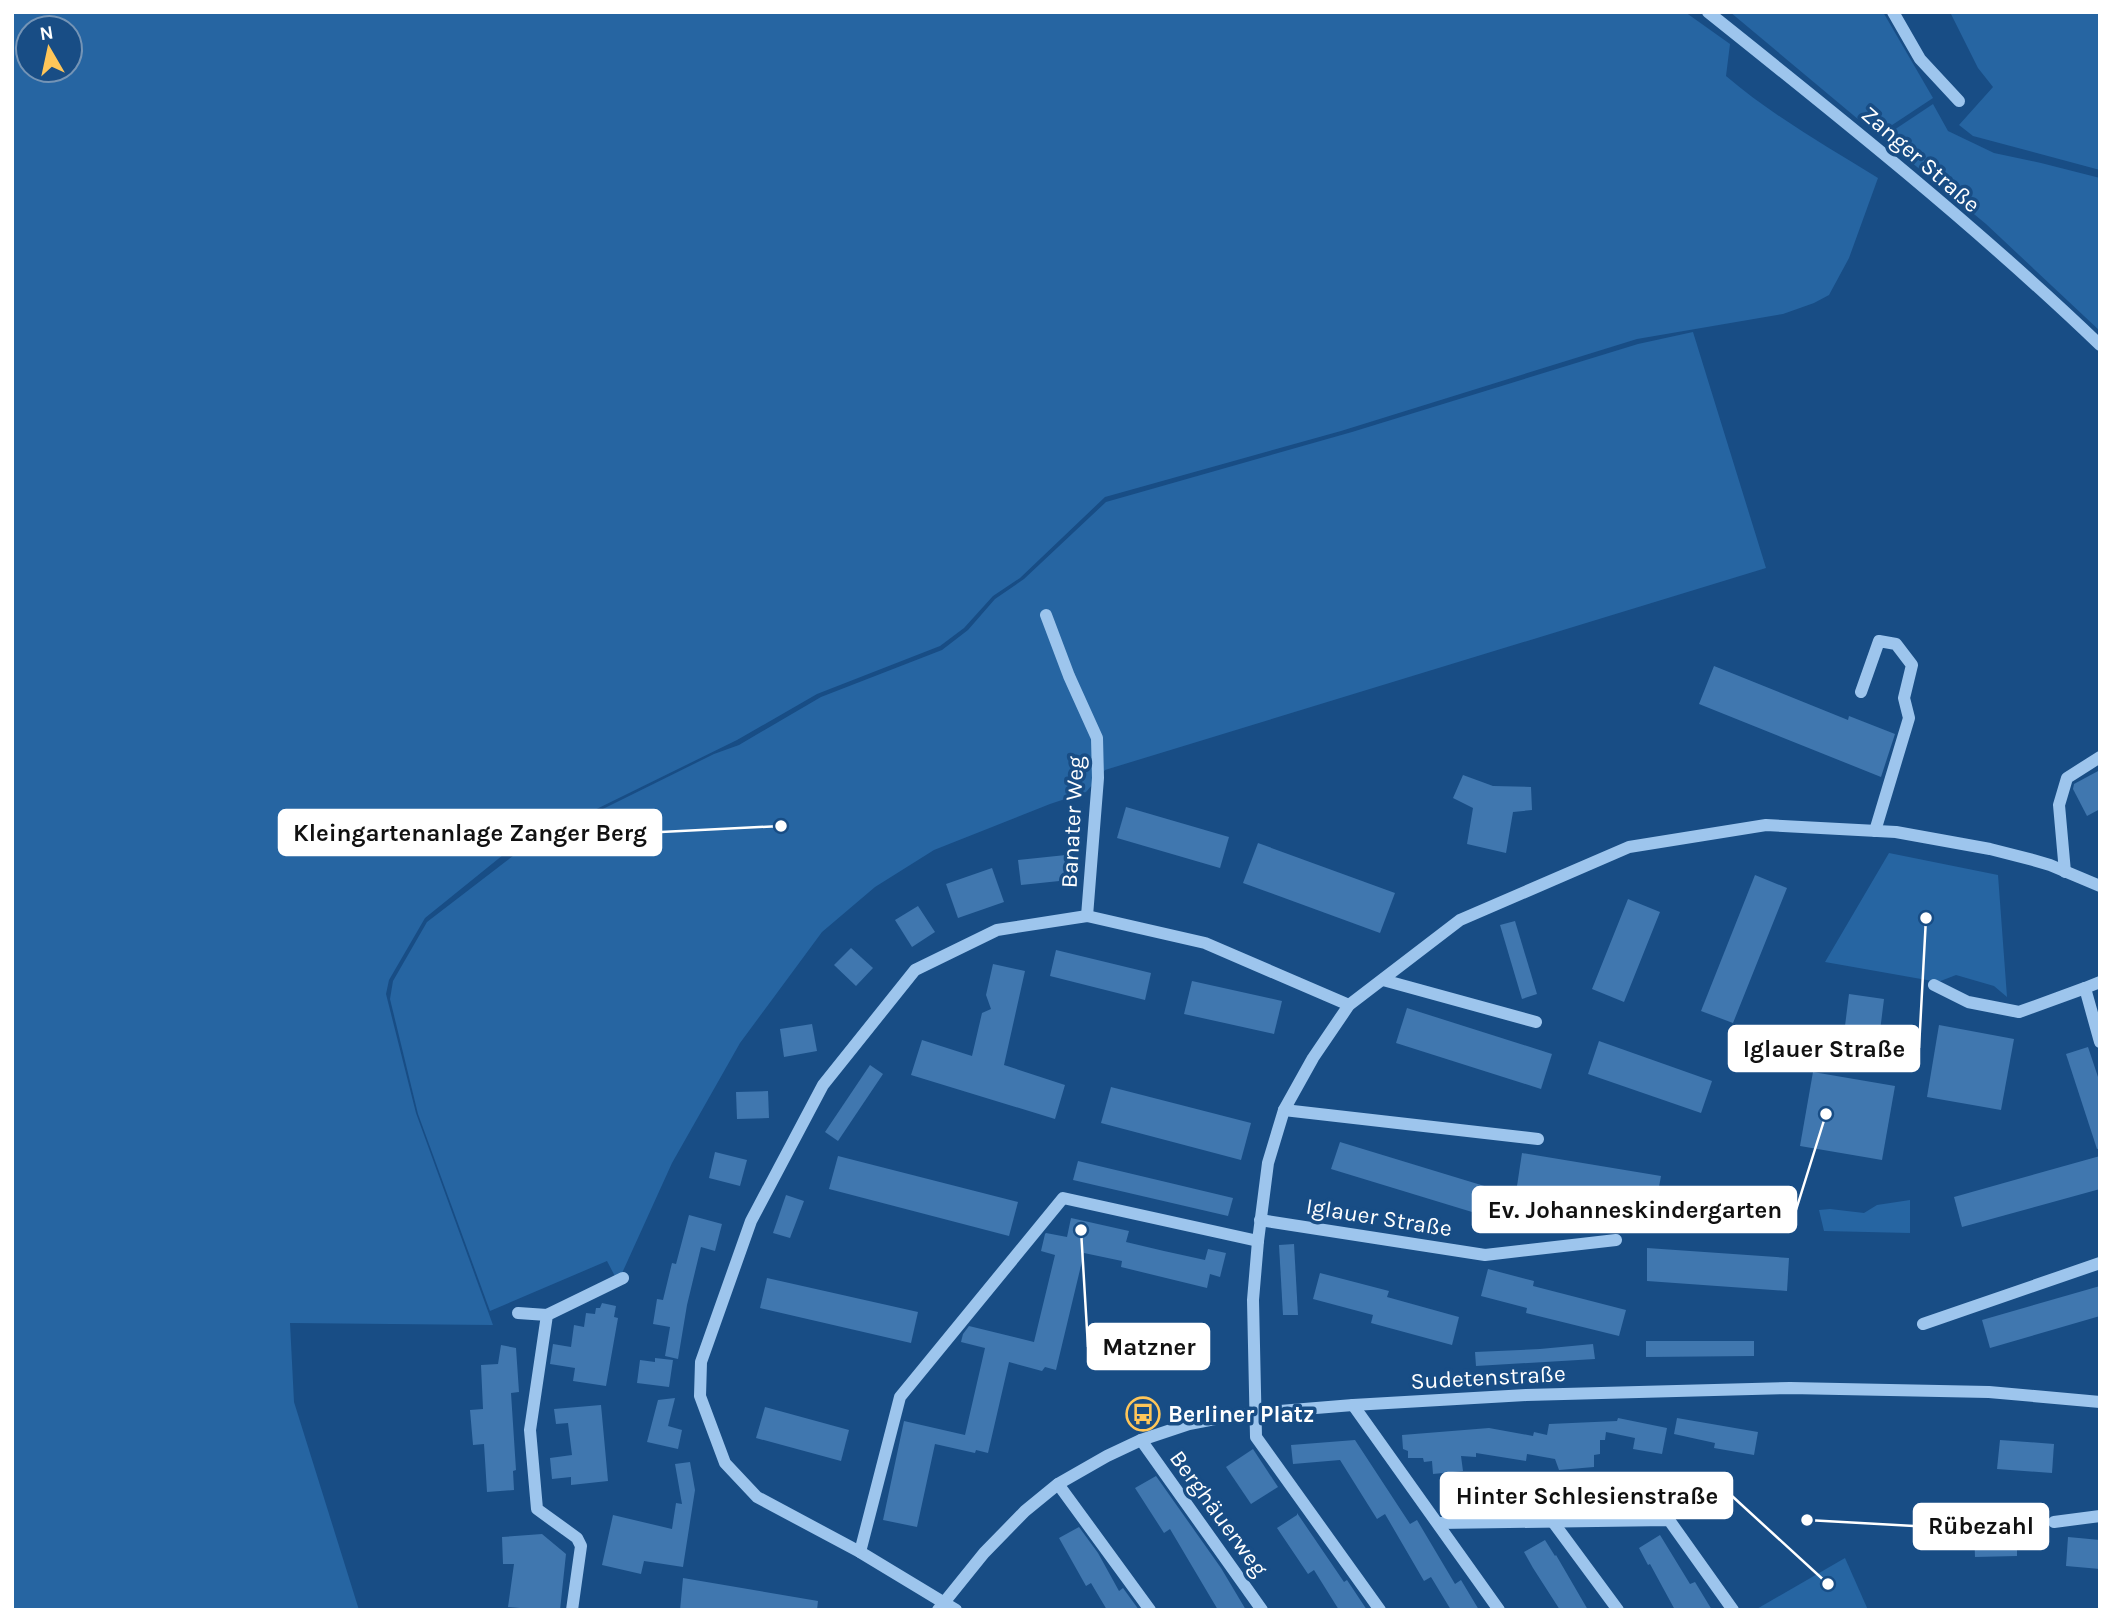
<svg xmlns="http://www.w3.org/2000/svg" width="2112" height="1622" font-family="Karla,sans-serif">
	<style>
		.green { fill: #2665a2; fill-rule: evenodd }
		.building { fill: #4077af }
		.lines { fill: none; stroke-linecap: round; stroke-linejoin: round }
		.minor { stroke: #9dc5ed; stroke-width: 12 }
		.labels { text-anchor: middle; stroke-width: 7; stroke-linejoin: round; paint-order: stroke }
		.street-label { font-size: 23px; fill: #fff; stroke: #184d85 }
		.poi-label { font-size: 23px; font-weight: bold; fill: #fff; stroke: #184d85; text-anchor: start }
		.leader { fill: none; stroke: #fff; stroke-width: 2.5 }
		.callout-dot { fill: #fff; stroke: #184d85; stroke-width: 2.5 }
		.callout { fill: #fff; stroke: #fff; stroke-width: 2.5 }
		.callout-label { font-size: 24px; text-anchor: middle; font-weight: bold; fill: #111 }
	</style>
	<rect width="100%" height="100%" fill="#184d85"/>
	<!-- green -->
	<g class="green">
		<path d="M12 12H1685L1730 44 1726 76C1773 116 1826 146 1878 178L1849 258 1829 295 1814 303 1783 314 1637 339 1341 431 1105 497 1020 578 993 596 964 628 940 646 817 694 737 740 503 855 425 918 389 980 386 994 416 1113 493 1325 290 1323 294 1402 359 1610H12ZM70 28V70H28V28Z"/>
		<polygon points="1730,12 1883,12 1933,98 1877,135"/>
		<polygon points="1950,12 2100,12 2100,170 1973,136 1959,125 1993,87 1978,68"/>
		<polygon points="1933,104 1948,131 1994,153 2041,163 2100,178 2100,331 1986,224 1882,138"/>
		<polygon points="1693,332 1766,568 1105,770 1086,792 1050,804 934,850 875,887 822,932 740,1043 672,1163 618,1282 607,1261 490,1311 418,1114 390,999 393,981 427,922 522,849 714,754 739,745 821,697 942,650 968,630 995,599 1024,579 1106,502 1352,432 1638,344"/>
		<polygon points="1889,853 1998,875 2007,997 1994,986 1956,975 1938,982 1825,962"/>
		<polygon points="1910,1200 1910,1233 1824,1231 1819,1210 1830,1209 1864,1213 1877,1205"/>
		<polygon points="1845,1558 1868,1610 1755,1610"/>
	</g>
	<!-- building -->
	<g class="building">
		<polygon points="1714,666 1848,720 1849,716 1895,734 1881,777 1699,704"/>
		<polygon points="2100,770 2100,809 2087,816 2073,789 2074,784"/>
		<polygon points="1463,775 1493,786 1531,787 1532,810 1513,812 1506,853 1467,844 1473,808 1453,798"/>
		<polygon points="1126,807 1229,837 1220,868 1117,838"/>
		<polygon points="1258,843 1395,893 1380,933 1243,883"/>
		<polygon points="1066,855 1069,880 1021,885 1018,860"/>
		<polygon points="992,868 1004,902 958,918 946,884"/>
		<polygon points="1755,875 1787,888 1733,1023 1701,1011"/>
		<polygon points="1628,899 1660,912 1624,1002 1592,989"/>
		<polygon points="918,906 935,932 912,947 895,920"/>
		<polygon points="1515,921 1537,994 1522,999 1500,925"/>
		<polygon points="851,948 873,968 856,986 834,965"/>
		<polygon points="1056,950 1151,973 1145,1000 1050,976"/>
		<polygon points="993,964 1025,971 1004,1065 1065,1085 1055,1119 911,1075 922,1040 972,1056 982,1013 991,1009 986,995"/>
		<polygon points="1192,981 1282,1001 1274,1034 1184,1014"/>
		<polygon points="1849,994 1884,999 1880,1031 1845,1026"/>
		<polygon points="1407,1008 1552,1054 1541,1089 1396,1043"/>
		<polygon points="812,1024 817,1051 784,1057 780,1029"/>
		<polygon points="1939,1025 2014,1039 2001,1110 1927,1097"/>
		<polygon points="1599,1041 1712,1081 1701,1113 1588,1074"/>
		<polygon points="2088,1047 2100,1083 2100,1148 2097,1149 2066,1054"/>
		<polygon points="870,1065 883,1074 838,1141 825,1132"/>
		<polygon points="1813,1072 1895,1086 1882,1160 1800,1146"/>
		<polygon points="1111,1087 1251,1123 1241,1160 1101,1123"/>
		<polygon points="768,1091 769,1118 737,1119 736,1092"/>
		<polygon points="1340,1142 1504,1192 1495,1219 1331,1169"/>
		<polygon points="715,1152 747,1160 740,1186 709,1178"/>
		<polygon points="1522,1153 1661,1176 1655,1208 1517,1186"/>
		<polygon points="838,1156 1018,1202 1009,1236 829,1189"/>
		<polygon points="2100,1156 2100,1189 1962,1227 1954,1197"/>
		<polygon points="1078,1161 1233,1198 1228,1216 1073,1180"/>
		<polygon points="786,1195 804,1201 790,1238 773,1233"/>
		<polygon points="689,1215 722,1224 715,1251 701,1247 687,1305 678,1359 665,1356 670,1327 653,1324 657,1299 663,1300 672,1263 676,1264"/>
		<polygon points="1071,1218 1129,1231 1126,1242 1164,1251 1205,1260 1208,1249 1226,1253 1220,1277 1210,1274 1207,1288 1121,1267 1122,1261 1084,1253 1056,1370 1045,1367 1042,1371 1009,1362 988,1453 976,1450 975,1453 935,1444 917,1527 883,1520 904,1421 965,1435 985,1348 961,1342 963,1334 969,1326 1034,1342 1055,1255 1041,1251 1045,1234 1046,1233 1067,1237"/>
		<polygon points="1294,1244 1298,1315 1283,1315 1279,1245"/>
		<polygon points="1647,1248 1789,1258 1787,1291 1647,1281"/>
		<polygon points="1488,1269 1534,1281 1533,1286 1626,1310 1619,1336 1526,1313 1527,1308 1481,1296"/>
		<polygon points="1320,1273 1389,1291 1387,1297 1459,1317 1452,1345 1371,1323 1373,1315 1313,1299"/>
		<polygon points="767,1278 918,1312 911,1343 760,1308"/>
		<polygon points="2100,1286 2100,1316 1990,1348 1982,1320"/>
		<polygon points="602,1303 616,1306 614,1317 618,1318 606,1386 573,1381 575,1368 550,1364 553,1344 571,1347 574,1325 584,1327 586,1313 595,1314 596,1308 600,1308"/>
		<polygon points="1646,1341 1754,1341 1754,1356 1646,1357"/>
		<polygon points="1593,1344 1595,1359 1476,1366 1475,1352 1540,1349"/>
		<polygon points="501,1345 516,1348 519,1392 511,1393 516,1470 513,1471 514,1490 487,1492 484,1444 473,1445 470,1410 483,1409 481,1365 498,1364"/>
		<polygon points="655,1358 673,1360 669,1387 637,1383 640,1360 655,1362"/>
		<polygon points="675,1398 668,1426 682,1430 678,1449 647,1442 658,1400"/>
		<polygon points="601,1405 608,1481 571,1485 571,1477 552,1479 550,1458 572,1455 568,1423 556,1424 554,1409"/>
		<polygon points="765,1407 849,1430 841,1461 756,1438"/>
		<polygon points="1618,1418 1667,1428 1662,1454 1633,1449 1635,1438 1606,1432 1605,1440 1600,1440 1600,1454 1594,1455 1594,1467 1559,1470 1555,1459 1527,1454 1526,1461 1476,1453 1476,1457 1461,1456 1463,1471 1433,1474 1432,1461 1424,1462 1423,1458 1408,1458 1408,1451 1403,1449 1402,1435 1489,1428 1533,1436 1534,1432 1547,1435 1549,1424 1617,1421"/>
		<polygon points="1677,1418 1758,1432 1754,1455 1714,1448 1715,1443 1674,1434"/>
		<polygon points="1355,1440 1410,1524 1417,1520 1455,1584 1461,1580 1479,1610 1451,1610 1431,1577 1424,1581 1385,1514 1377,1519 1340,1460 1293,1464 1291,1445"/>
		<polygon points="2000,1440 2054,1444 2052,1473 1997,1469"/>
		<polygon points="1253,1449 1278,1487 1251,1504 1226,1467"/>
		<polygon points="690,1462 695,1490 683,1567 644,1561 641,1574 602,1565 613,1515 672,1529 676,1503 682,1504 675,1464"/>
		<polygon points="1156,1476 1221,1568 1246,1610 1218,1610 1170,1529 1164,1533 1135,1488"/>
		<polygon points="1297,1513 1344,1582 1347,1580 1367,1610 1339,1610 1314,1570 1308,1574 1277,1528 1297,1515"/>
		<polygon points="1079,1527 1098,1553 1119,1591 1123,1588 1139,1610 1107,1610 1091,1583 1086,1586 1059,1538"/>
		<polygon points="1974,1529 2017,1529 2017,1556 1975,1557"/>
		<polygon points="542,1534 566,1554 560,1610 520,1610 520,1608 508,1607 514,1564 503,1564 502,1537"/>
		<polygon points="1660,1535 1690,1584 1695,1582 1712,1610 1675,1610 1650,1564 1648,1565 1639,1548"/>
		<polygon points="2068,1537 2100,1540 2100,1569 2066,1566"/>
		<polygon points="1545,1540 1555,1556 1556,1555 1588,1610 1560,1610 1533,1568 1524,1552"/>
		<polygon points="683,1578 818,1601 817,1610 680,1610"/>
	</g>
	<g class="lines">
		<!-- minor -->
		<g class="minor">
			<path d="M1708 12C1842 119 1976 226 2100 345"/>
			<polyline points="1893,12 1920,59 1959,101"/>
			<polyline points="1046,615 1069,676 1097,738 1098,778 1087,916"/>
			<polyline points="1861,692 1879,641 1896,644 1912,665 1904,698 1909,718 1875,831"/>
			<polyline points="2065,872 2059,805 2067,778 2100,757"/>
			<polyline points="1383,980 1536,1022"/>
			<polyline points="2100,982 2085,988 2100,1042"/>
			<polyline points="1934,985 1968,1002 2019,1012 2085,988"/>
			<polyline points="1284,1110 1538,1139"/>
			<polyline points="1260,1220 1485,1255 1616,1240"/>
			<polyline points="518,1313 547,1315"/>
			<polyline points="1923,1324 2100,1263"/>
			<polyline points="1353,1405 1499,1610"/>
			<polyline points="1141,1440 1262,1610"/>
			<polyline points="1058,1484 1150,1610"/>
			<polyline points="1553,1522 1618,1610"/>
			<polyline points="2054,1522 2100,1516"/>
			<polyline points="1438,1523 1669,1520 1733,1610"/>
			<polyline points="860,1552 900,1397 1063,1198 1258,1241"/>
			<polyline points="572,1610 581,1546 577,1538 537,1509 530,1430 547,1315 623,1278"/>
			<polyline points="938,1610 984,1553 1025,1511 1058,1484 1107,1456 1141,1440 1189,1424 1215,1419 1255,1413 1353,1405 1526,1395 1790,1388 1989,1392 2100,1402"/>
			<polyline points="956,1610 860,1552 757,1497 725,1463 700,1396 701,1362 751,1221 823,1085 915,970 997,930 1087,916 1205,943 1349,1005"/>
			<polyline points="1380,1610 1256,1437 1253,1300 1258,1241 1268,1163 1284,1110 1313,1058 1349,1005 1460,920 1629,847 1766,825 1896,832 1990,849 2033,860 2050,865 2100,886"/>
		</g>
	</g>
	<!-- icons -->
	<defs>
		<symbol id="bus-ring" viewBox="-11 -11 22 22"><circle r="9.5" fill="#184d85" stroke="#ffc659" stroke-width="1.5"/><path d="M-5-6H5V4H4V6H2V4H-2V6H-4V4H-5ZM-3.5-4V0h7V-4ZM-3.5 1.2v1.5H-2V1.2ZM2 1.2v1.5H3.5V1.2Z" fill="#ffc659"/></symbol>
	</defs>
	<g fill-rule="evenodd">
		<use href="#bus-ring" x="1124" y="1395" width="38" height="38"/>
	</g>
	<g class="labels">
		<!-- street labels -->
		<g class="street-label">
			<text transform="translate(1921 159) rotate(41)" y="8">Zanger Straße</text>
			<text transform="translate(1072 822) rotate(-87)" y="8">Banater Weg</text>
			<text transform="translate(1379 1217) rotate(9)" y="8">Iglauer Straße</text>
			<text transform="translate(1488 1377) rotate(-3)" y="8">Sudetenstraße</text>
			<text transform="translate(1219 1513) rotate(54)" y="8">Berghäuerweg</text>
		</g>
		<!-- poi labels -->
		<g class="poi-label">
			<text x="1168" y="1422">Berliner Platz</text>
		</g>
	</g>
	<!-- callouts -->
	<path class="leader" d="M781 826L661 832M1926 918L1919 1048M1826 1114L1796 1210M1081 1230L1088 1347M1828 1584L1732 1496M1807 1520L1914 1526"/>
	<g class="callout-dot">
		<circle cx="781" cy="826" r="7"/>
		<circle cx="1926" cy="918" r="7"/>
		<circle cx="1826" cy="1114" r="7"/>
		<circle cx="1081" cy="1230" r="7"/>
		<circle cx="1828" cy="1584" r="7"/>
		<circle cx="1807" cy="1520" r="7"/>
	</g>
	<g class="callout">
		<rect x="279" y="810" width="382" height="45" rx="7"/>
		<rect x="1729" y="1026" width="190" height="45" rx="7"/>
		<rect x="1473" y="1187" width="323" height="45" rx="7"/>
		<rect x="1088" y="1324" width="121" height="45" rx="7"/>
		<rect x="1441" y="1473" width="291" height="45" rx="7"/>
		<rect x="1914" y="1504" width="134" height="45" rx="7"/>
	</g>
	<g class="callout-label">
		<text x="470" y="841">Kleingartenanlage Zanger Berg</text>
		<text x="1824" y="1057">Iglauer Straße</text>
		<text x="1635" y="1218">Ev. Johanneskindergarten</text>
		<text x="1149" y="1355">Matzner</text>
		<text x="1587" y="1504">Hinter Schlesienstraße</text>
		<text x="1981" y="1534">Rübezahl</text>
	</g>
	<!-- border -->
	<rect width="2112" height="1622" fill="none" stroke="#ffffff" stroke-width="28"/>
	<!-- north arrow -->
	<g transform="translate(49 49) rotate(351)"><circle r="33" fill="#184d85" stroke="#7494b6" stroke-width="2"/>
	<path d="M0-5L12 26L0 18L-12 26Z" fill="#ffc659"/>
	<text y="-10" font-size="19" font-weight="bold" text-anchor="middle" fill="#ffffff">N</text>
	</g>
</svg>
